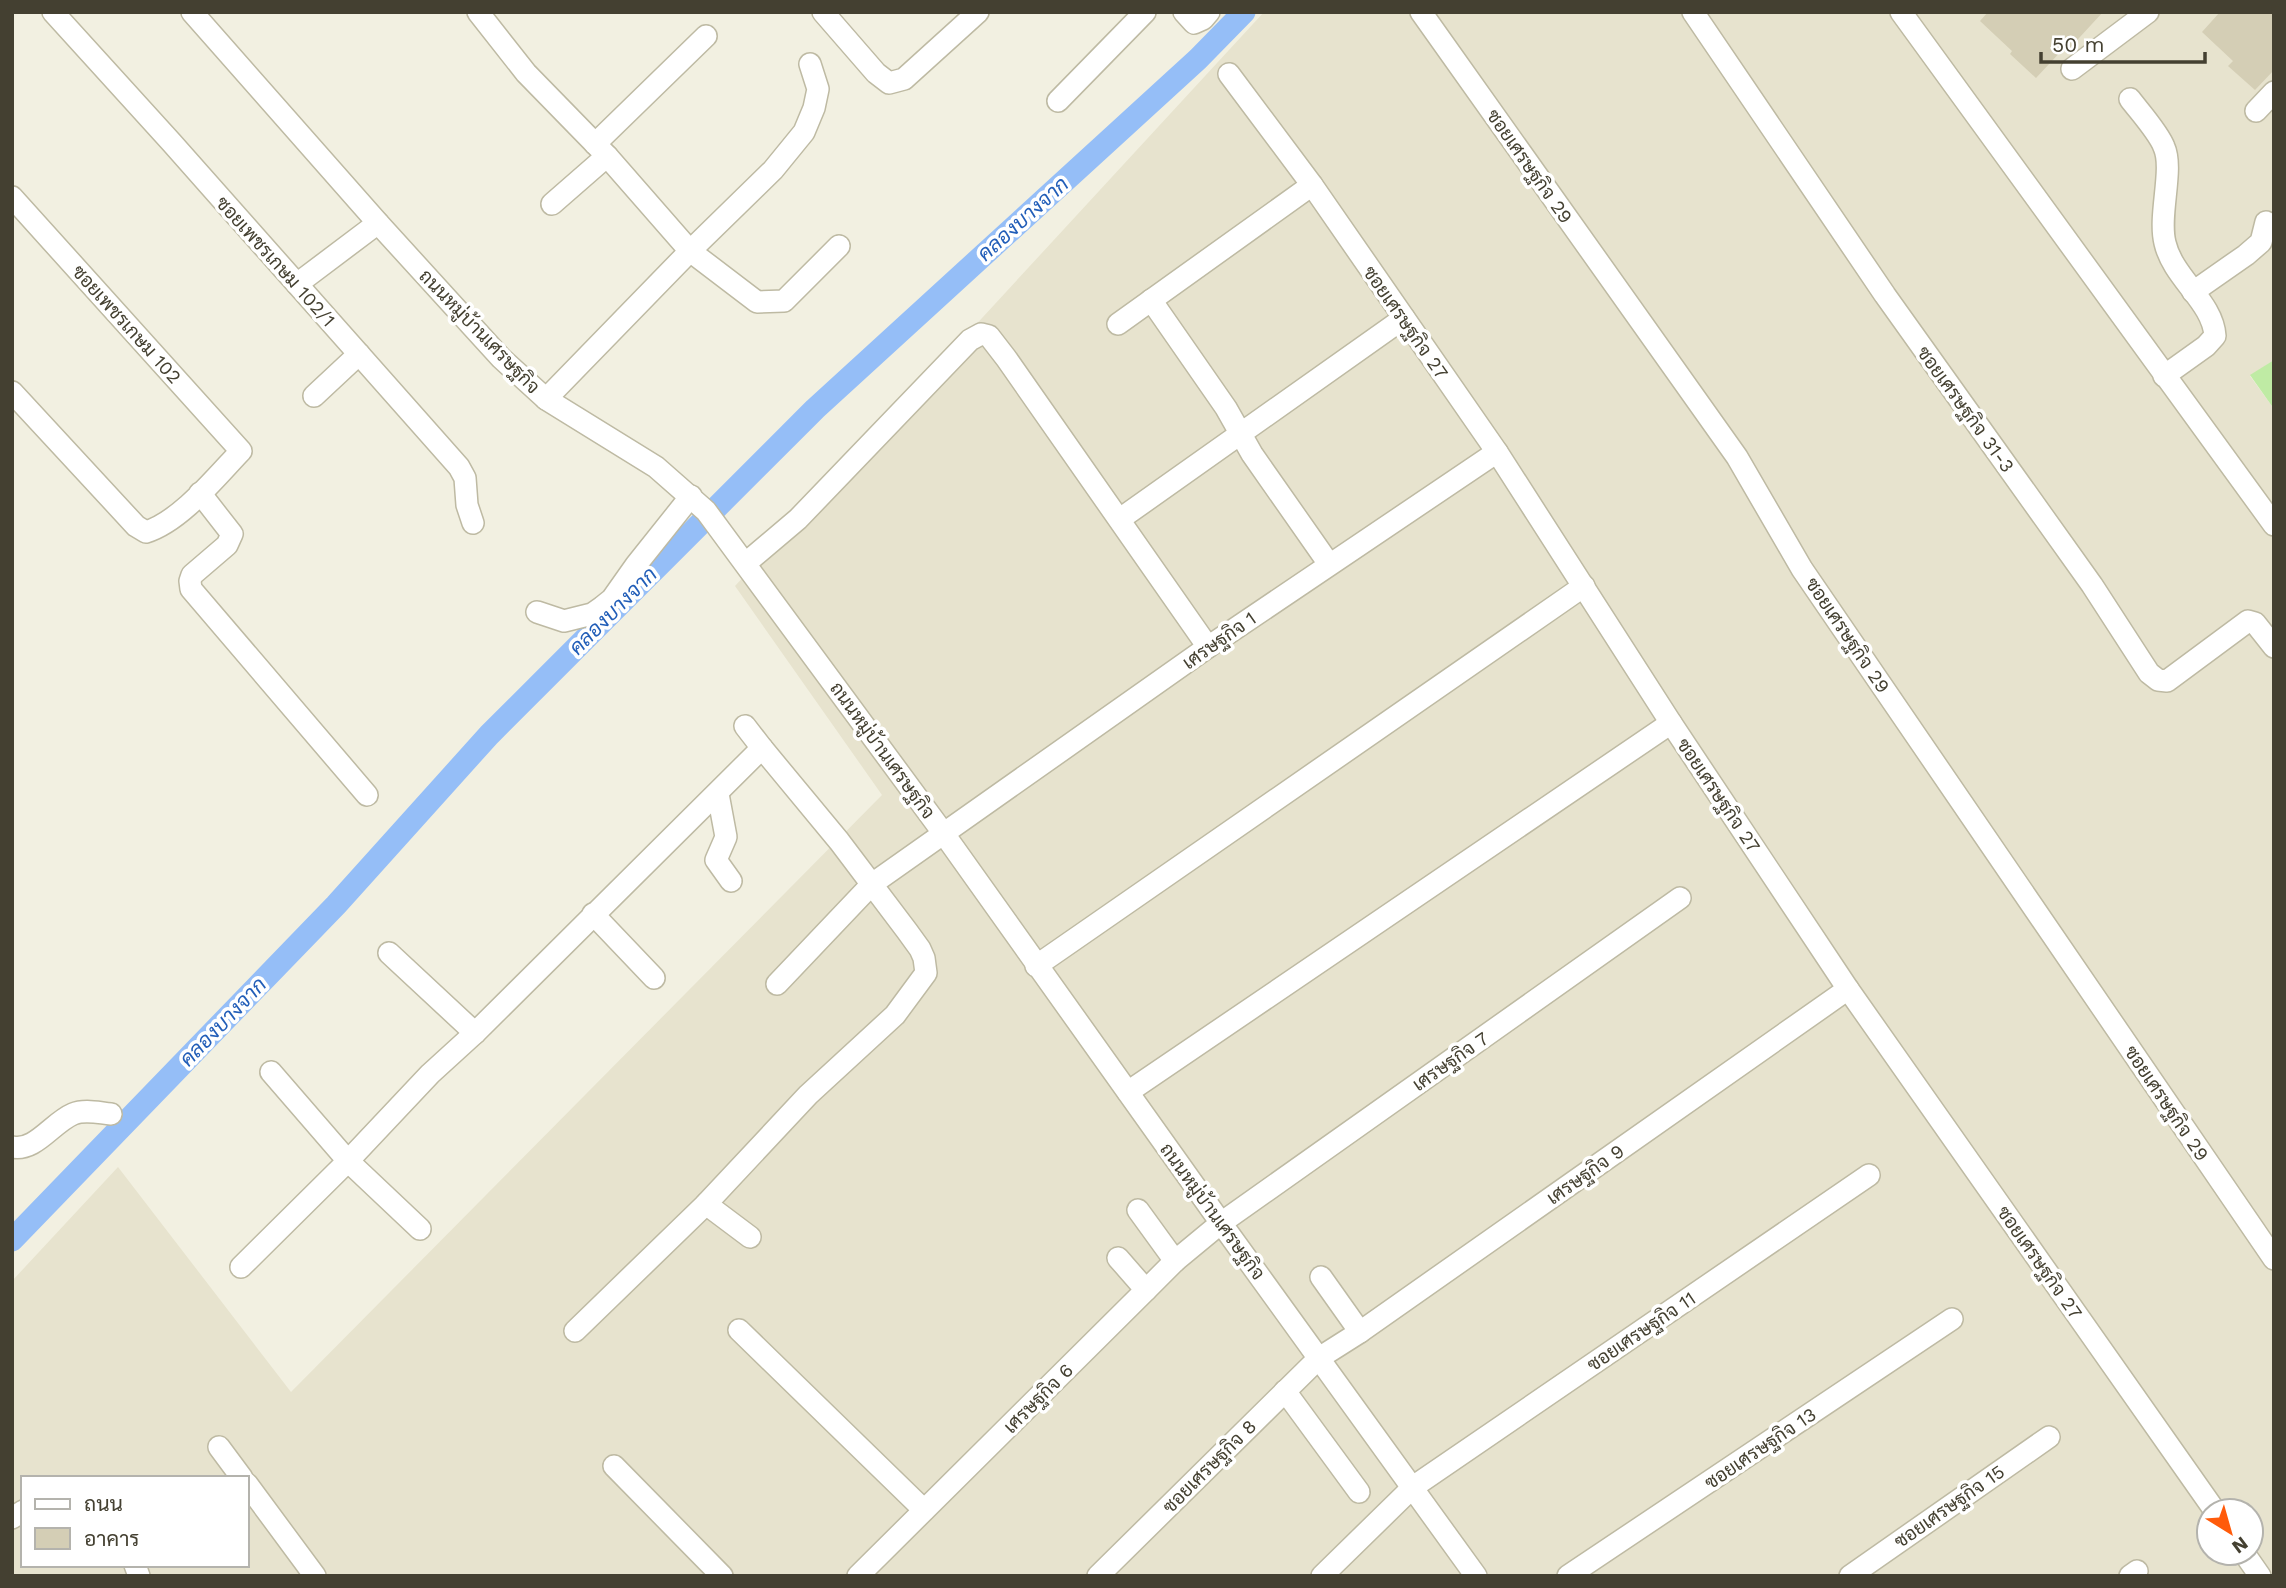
<svg xmlns="http://www.w3.org/2000/svg" width="2286" height="1588" font-family="'Work Sans',Sarabun,sans-serif">
	<style>
		.residential { fill: #e7e3ce; fill-rule: evenodd }
		.green { fill: #bfeba4 }
		.lines { fill: none; stroke-linecap: round; stroke-linejoin: round }
		.canal { stroke: #95bef7; stroke-width: 23 }
		.building { fill: #d4ceb5 }
		.minor-casing { stroke: #bebaa3; stroke-width: 24 }
		.minor { stroke: #fff; stroke-width: 21 }
		.labels { text-anchor: middle; stroke-width: 7; stroke-linejoin: round; paint-order: stroke }
		.street-label { font-size: 19px; fill: #444031; stroke: #fff }
		.water-label { font-size: 21px; font-style: italic; fill: #225eb8; stroke: #fff }
	</style>
	<rect width="100%" height="100%" fill="#f2f0e1"/>
	<!-- residential -->
	<path class="residential" d="M1264 12H2274V360L2250 376 2274 409V1576H12V1281L118 1167 291 1392 882 795 735 586ZM23 1478H247V1565H23ZM2209 1511H2251V1553H2209Z"/>
	<!-- green -->
	<polygon class="green" points="2274,360 2274,409 2250,375"/>
	<g class="lines">
		<!-- canal -->
		<polyline class="canal" points="12,1240 336,905 489,735 815,409 1198,59 1244,12"/>
	</g>
	<!-- building -->
	<g class="building">
		<polygon points="1988,12 2103,12 2068,50 2065,47 2036,78 2010,54 2012,51 1980,21"/>
		<polygon points="2220,12 2274,12 2274,70 2255,90 2228,66 2233,61 2202,32"/>
	</g>
	<g class="lines">
		<defs>
			<g id="minor">
				<polyline points="53,12 172,143 459,467 465,478 467,505 473,523"/>
				<polyline points="192,12 378,223 501,358 546,399 656,467 706,511 944,834 1221,1223 1476,1576"/>
				<polyline points="478,12 526,73 607,156 690,251 757,302 784,301 839,246"/>
				<polyline points="823,12 876,73 889,83 904,79 978,12"/>
				<polyline points="1184,12 1194,23 1203,19 1209,12"/>
				<polyline points="1421,12 1737,457 1802,569 2274,1259"/>
				<polyline points="1693,12 1885,295 2092,585 2149,673 2158,680 2167,681 2248,621 2255,623 2274,647"/>
				<polyline points="1901,12 2274,525"/>
				<polyline points="2072,69 2148,12"/>
				<polyline points="1229,74 1312,185 1497,452 1671,723 1848,989 2215,1511"/>
				<path d="M2130 99C2139 111 2159 133 2164 147 2174 169 2158 215 2165 243 2173 278 2213 302 2215 336L2206 346 2164 376"/>
				<polyline points="1058,101 1145,12"/>
				<polyline points="2256,111 2274,92"/>
				<polyline points="595,144 706,36"/>
				<path d="M12 197 241 451C216 477 181 521 146 532L136 526 12 392"/>
				<polyline points="552,204 607,156"/>
				<polyline points="297,284 378,223"/>
				<polyline points="2193,292 2246,255 2261,242 2266,222"/>
				<polyline points="1151,300 1226,408 1252,454 1329,564"/>
				<polyline points="1118,324 1312,185"/>
				<polyline points="314,396 359,354"/>
				<polyline points="546,399 690,251 773,170 804,132 814,108 818,89 810,64"/>
				<polyline points="200,493 232,534 227,545 192,575 190,581 191,589 367,795"/>
				<polyline points="1120,519 1404,318"/>
				<polyline points="746,563 798,519 970,340 981,334 989,336 1006,358 1208,647"/>
				<polyline points="537,612 564,621 592,614 602,607 612,599 636,565 691,496"/>
				<polyline points="718,794 726,837 716,860 731,881"/>
				<polyline points="593,914 654,978"/>
				<polyline points="389,953 475,1033"/>
				<polyline points="1036,966 1584,586"/>
				<polyline points="777,984 872,884 1208,647 1497,452"/>
				<polyline points="271,1072 348,1161 420,1229"/>
				<polyline points="1128,1092 1671,723"/>
				<path d="M12 1147C35 1152 52 1123 73 1114 85 1109 99 1113 111 1114"/>
				<polyline points="706,1204 750,1237"/>
				<polyline points="1138,1210 1175,1261"/>
				<polyline points="1118,1258 1146,1290"/>
				<polyline points="241,1267 348,1161 430,1074 475,1033 762,748 745,726"/>
				<polyline points="1321,1277 1360,1332"/>
				<polyline points="739,1330 924,1510"/>
				<polyline points="575,1331 706,1204 808,1095 895,1015 926,973 924,958 920,949 907,931 839,841 762,748"/>
				<polyline points="1285,1391 1359,1492"/>
				<polyline points="219,1447 242,1478"/>
				<polyline points="614,1466 722,1576"/>
				<polyline points="247,1484 315,1576"/>
				<polyline points="12,1518 23,1511"/>
				<polyline points="2244,1553 2260,1576"/>
				<polyline points="135,1565 139,1576"/>
				<polyline points="858,1576 1146,1290 1175,1261 1221,1223 1680,898"/>
				<polyline points="1098,1576 1319,1358 1360,1332 1848,989"/>
				<polyline points="1322,1576 1413,1487 1869,1175"/>
				<polyline points="1568,1576 1952,1319"/>
				<polyline points="1850,1576 2049,1437"/>
				<polyline points="2130,1576 2137,1571"/>
			</g>
		</defs>
		<!-- minor casing -->
		<use href="#minor" class="minor-casing"/>
		<!-- minor -->
		<use href="#minor" class="minor"/>
	</g>
	<g class="labels">
		<!-- street labels -->
		<g class="street-label">
			<text transform="translate(1530 166) rotate(55)" y="7">ซอยเศรษฐกิจ 29</text>
			<text transform="translate(276 261) rotate(48)" y="7">ซอยเพชรเกษม 102/1</text>
			<text transform="translate(1406 322) rotate(55)" y="7">ซอยเศรษฐกิจ 27</text>
			<text transform="translate(127 324) rotate(48)" y="7">ซอยเพชรเกษม 102</text>
			<text transform="translate(480 331) rotate(46)" y="7">ถนนหมู่บ้านเศรษฐกิจ</text>
			<text transform="translate(1966 409) rotate(54)" y="7">ซอยเศรษฐกิจ 31-3</text>
			<text transform="translate(1848 635) rotate(56)" y="7">ซอยเศรษฐกิจ 29</text>
			<text transform="translate(1219 640) rotate(-35)" y="7">เศรษฐกิจ 1</text>
			<text transform="translate(883 750) rotate(54)" y="7">ถนนหมู่บ้านเศรษฐกิจ</text>
			<text transform="translate(1719 795) rotate(56)" y="7">ซอยเศรษฐกิจ 27</text>
			<text transform="translate(1450 1061) rotate(-35)" y="7">เศรษฐกิจ 7</text>
			<text transform="translate(2167 1103) rotate(56)" y="7">ซอยเศรษฐกิจ 29</text>
			<text transform="translate(1585 1174) rotate(-35)" y="7">เศรษฐกิจ 9</text>
			<text transform="translate(1213 1211) rotate(54)" y="7">ถนนหมู่บ้านเศรษฐกิจ</text>
			<text transform="translate(2040 1262) rotate(55)" y="7">ซอยเศรษฐกิจ 27</text>
			<text transform="translate(1641 1331) rotate(-34)" y="7">ซอยเศรษฐกิจ 11</text>
			<text transform="translate(1038 1398) rotate(-45)" y="7">เศรษฐกิจ 6</text>
			<text transform="translate(1760 1448) rotate(-34)" y="7">ซอยเศรษฐกิจ 13</text>
			<text transform="translate(1209 1466) rotate(-45)" y="7">ซอยเศรษฐกิจ 8</text>
			<text transform="translate(1949 1506) rotate(-35)" y="7">ซอยเศรษฐกิจ 15</text>
		</g>
		<!-- water labels -->
		<g class="water-label">
			<text transform="translate(1023 219) rotate(-42)" y="7">คลองบางจาก</text>
			<text transform="translate(613 611) rotate(-45)" y="7">คลองบางจาก</text>
			<text transform="translate(223 1022) rotate(-46)" y="7">คลองบางจาก</text>
		</g>
	</g>
	<!-- border -->
	<rect width="2286" height="1588" fill="none" stroke="#444031" stroke-width="28"/>
	<!-- legend -->
	<rect x="21" y="1476" width="228" height="91" fill="#ffffff" stroke="#b4b3ad" stroke-width="2"/>
	<rect x="35" y="1499" width="35" height="10" fill="#ffffff" stroke="#b4b3ad" stroke-width="2"/>
	<text x="84" y="1511" font-size="21" fill="#444031">ถนน</text>
	<rect x="35" y="1528" width="35" height="21" fill="#d4ceb5" stroke="#b4b3ad" stroke-width="2"/>
	<text x="84" y="1546" font-size="21" fill="#444031">อาคาร</text>
	<!-- north arrow -->
	<g transform="translate(2230 1532) rotate(143)"><circle r="33" fill="#ffffff" stroke="#b4b3ad" stroke-width="2"/>
	<path d="M0-5L12 26L0 18L-12 26Z" fill="#ff5b0b"/>
	<text y="-10" font-size="19" font-weight="bold" text-anchor="middle" fill="#444031">N</text>
	</g>
	<!-- scale -->
	<path d="M2041 52v10h164v-10" fill="none" stroke="#444031" stroke-width="3.5"/>
	<text x="2052" y="52" font-size="21" fill="#444031" stroke="#ffffff" stroke-width="5" paint-order="stroke">50 m</text>
</svg>
